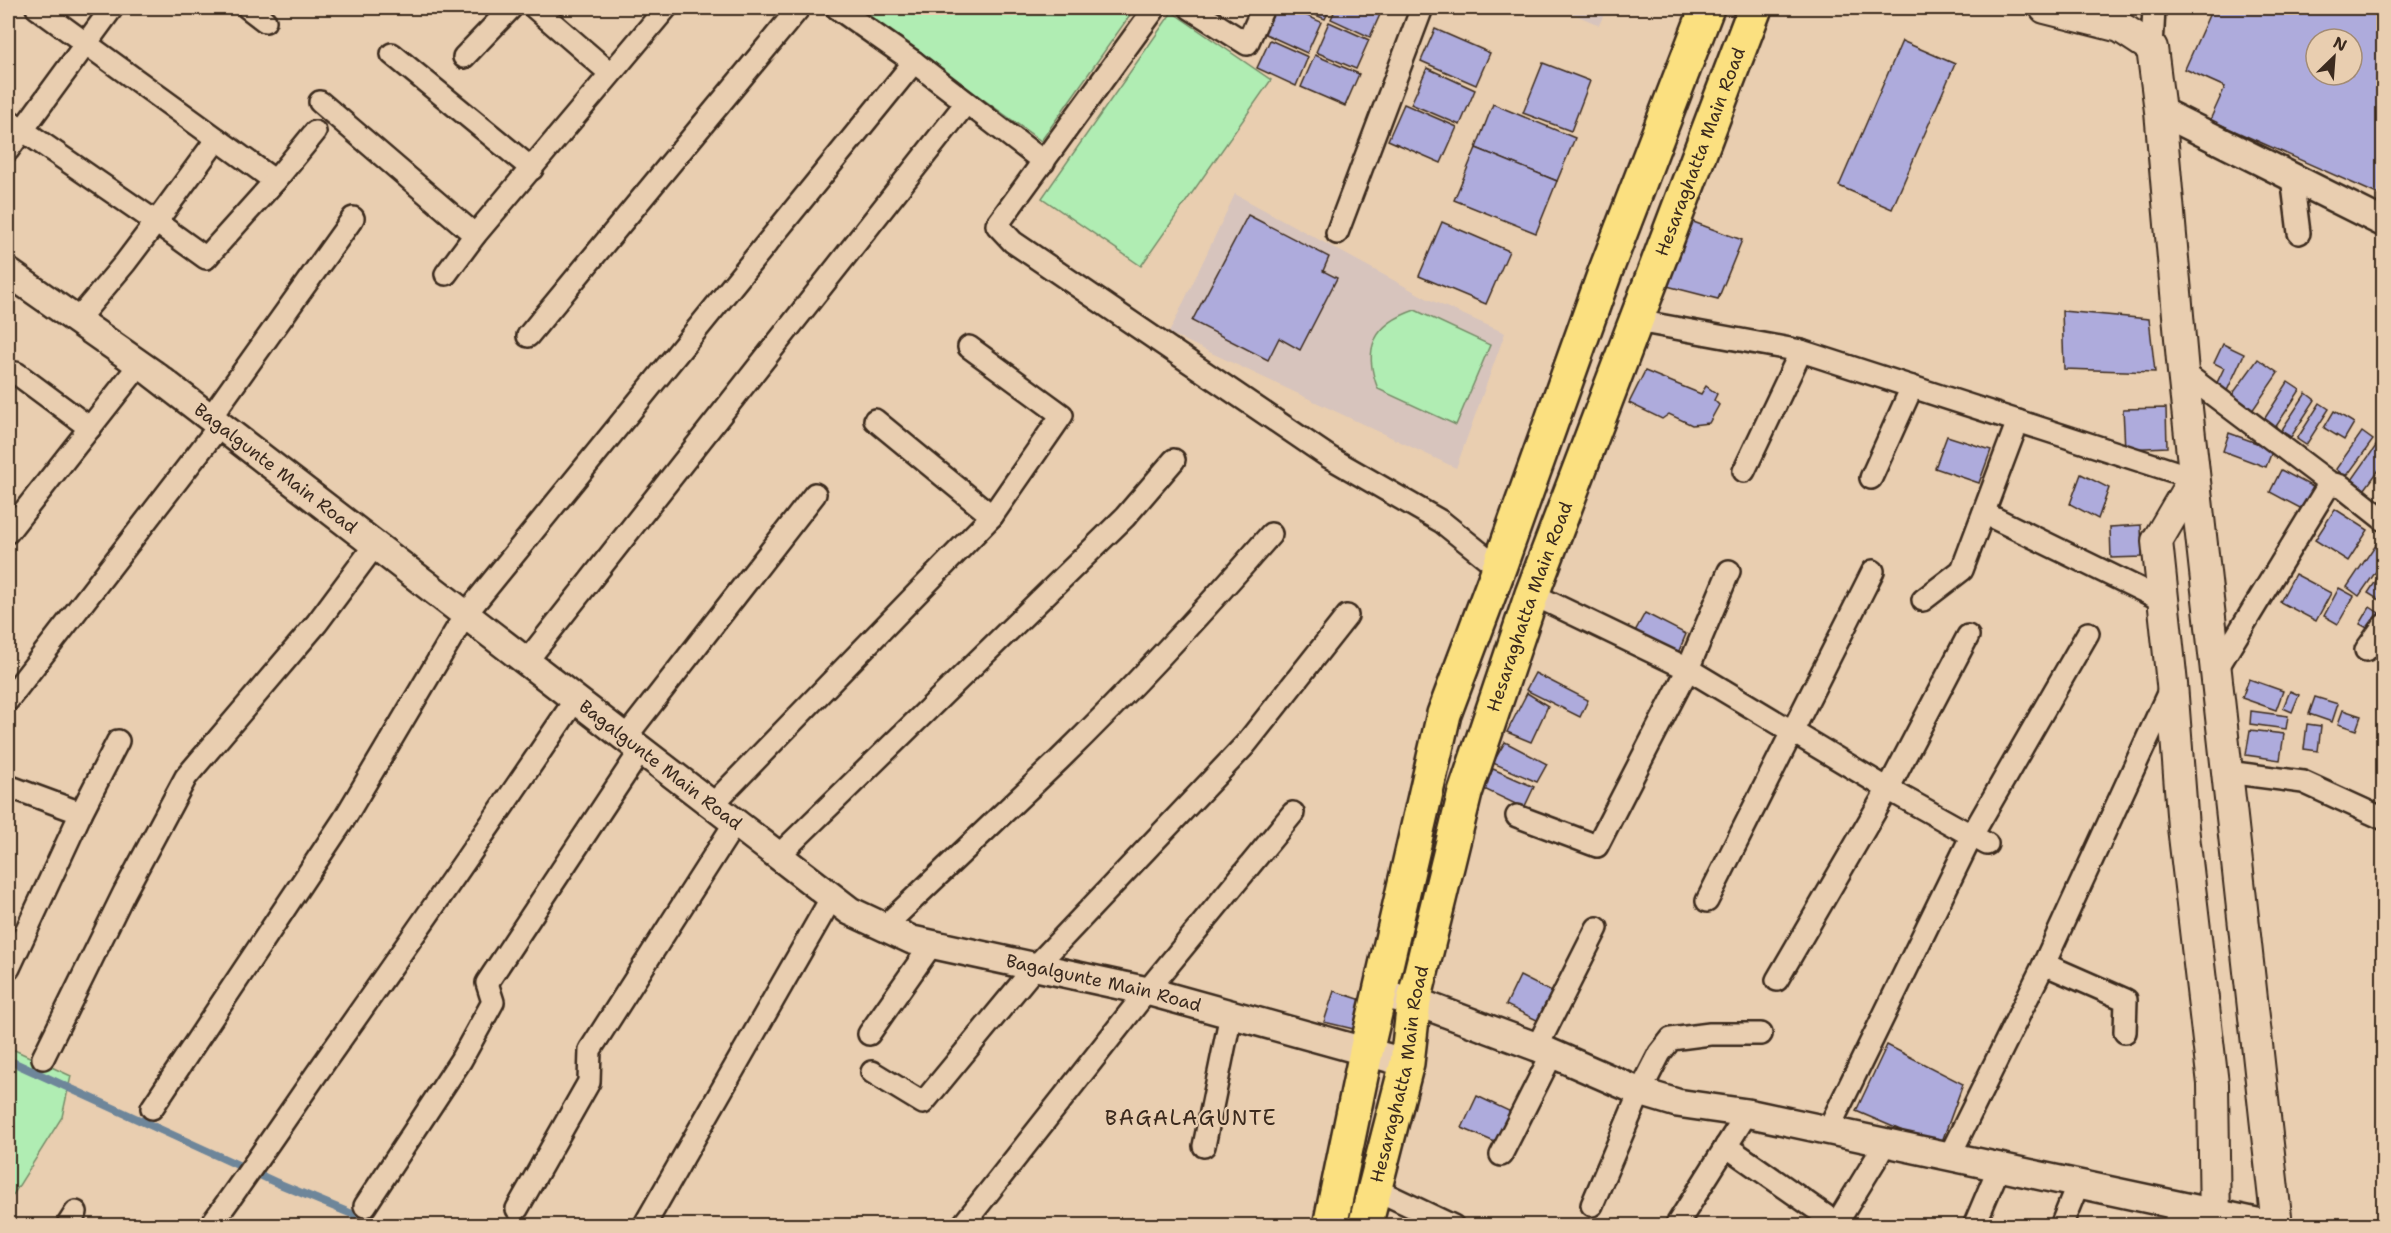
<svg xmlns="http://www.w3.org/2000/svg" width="2391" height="1233" font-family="'Shantell Sans',sans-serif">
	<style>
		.built { fill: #d7c4bd }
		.green { fill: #b0edb3; stroke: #768c68; stroke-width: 1.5 }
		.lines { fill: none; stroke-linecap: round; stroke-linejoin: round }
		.stream { stroke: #6e869a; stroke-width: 8 }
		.building { fill: #aeabdc; stroke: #3b2a1e; stroke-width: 1.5; fill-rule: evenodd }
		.minor-casing { stroke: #3b2a1e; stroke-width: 26 }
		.tertiary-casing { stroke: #3b2a1e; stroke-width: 32 }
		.secondary-casing { stroke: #3b2a1e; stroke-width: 34 }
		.primary-casing { stroke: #3b2a1e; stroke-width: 38 }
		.minor { stroke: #e9ceb0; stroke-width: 21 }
		.tertiary { stroke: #e9ceb0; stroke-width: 27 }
		.secondary { stroke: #e9ceb0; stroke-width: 30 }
		.primary { stroke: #fbe080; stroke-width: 33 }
		.labels { text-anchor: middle; stroke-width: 5; stroke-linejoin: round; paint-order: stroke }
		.street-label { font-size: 18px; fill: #3b2a1e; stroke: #e9ceb0 }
		.quarter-label { font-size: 21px; letter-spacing: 1.5px; fill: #3b2a1e; stroke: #e9ceb0 }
	</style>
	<rect width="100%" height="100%" fill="#e9ceb0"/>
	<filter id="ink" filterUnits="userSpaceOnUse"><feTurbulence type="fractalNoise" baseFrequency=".0167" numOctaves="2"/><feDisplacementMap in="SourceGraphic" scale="12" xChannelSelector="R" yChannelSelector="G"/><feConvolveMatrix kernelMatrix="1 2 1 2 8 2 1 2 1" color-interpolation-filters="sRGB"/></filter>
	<g filter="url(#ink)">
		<!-- built -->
		<g class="built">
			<polygon points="1560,8 1607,8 1599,25"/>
			<polygon points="1235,194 1428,299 1505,333 1456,468 1169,333"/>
		</g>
		<!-- green -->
		<g class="green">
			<polygon points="856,8 1135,8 1041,141"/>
			<polygon points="1172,12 1271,80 1141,266 1042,198"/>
			<path d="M1415 310 1490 345 1456 425 1378 389C1362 348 1374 324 1415 310Z"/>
			<polygon points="8,1047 71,1076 62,1117 8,1203"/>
		</g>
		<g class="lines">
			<!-- stream -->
			<polyline class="stream" points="8,1060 275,1182 381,1226"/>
		</g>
		<!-- building -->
		<g class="building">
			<polygon points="1272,8 1290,8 1321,22 1307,53 1261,32"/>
			<polygon points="1299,8 1330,8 1325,19"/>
			<polygon points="1336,8 1377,8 1382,10 1370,37 1331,19"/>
			<path d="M2198 8H2384V197L2210 120 2225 87 2185 69 2210 13ZM2316 39H2352V75H2316Z"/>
			<polygon points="1329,22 1369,40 1356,69 1316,52"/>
			<polygon points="1435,29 1490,53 1476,85 1421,61"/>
			<polygon points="1270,40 1308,57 1296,86 1257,68"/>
			<polygon points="1902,41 1955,64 1892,209 1839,186"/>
			<polygon points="1315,55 1359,74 1345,106 1301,87"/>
			<polygon points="1543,63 1590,81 1571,131 1523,113"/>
			<polygon points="1427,68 1475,90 1460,125 1411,104"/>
			<polygon points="1404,104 1457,127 1441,163 1388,140"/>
			<polygon points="1493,104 1575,138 1557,181 1476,148"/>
			<polygon points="1476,148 1557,181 1536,233 1454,200"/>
			<polygon points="1248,215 1329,257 1323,271 1337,278 1300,350 1279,338 1268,360 1192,321"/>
			<polygon points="1688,220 1742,240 1718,299 1667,286"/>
			<polygon points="1442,222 1509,251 1486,304 1419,276"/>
			<polygon points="2062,311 2149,319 2155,372 2064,369"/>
			<polygon points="2223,344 2244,354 2225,395 2214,389 2224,368 2214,363"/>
			<polygon points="2258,359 2278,373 2250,414 2229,399"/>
			<polygon points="1645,371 1701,394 1706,386 1717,394 1714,400 1719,405 1709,423 1692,425 1669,414 1662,419 1629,403"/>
			<polygon points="2288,382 2300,390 2275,428 2263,421"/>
			<polygon points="2306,393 2315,400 2291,437 2281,431"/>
			<polygon points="2320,403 2329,409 2306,445 2297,439"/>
			<polygon points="2166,408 2167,447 2125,449 2123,409"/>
			<polygon points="2334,411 2354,423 2344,440 2324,428"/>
			<polygon points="2362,432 2373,440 2346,477 2336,469"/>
			<polygon points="2229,433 2273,449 2266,467 2223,451"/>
			<polygon points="1947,436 1991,450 1979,483 1935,468"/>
			<polygon points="2378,443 2384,448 2384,463 2365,489 2352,480"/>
			<polygon points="2281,470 2313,487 2302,509 2270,492"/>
			<polygon points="2081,474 2109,488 2098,519 2070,504"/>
			<polygon points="2335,509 2368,530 2348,561 2315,540"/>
			<polygon points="2141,525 2142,557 2111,558 2110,527"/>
			<polygon points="2378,541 2384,545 2384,560 2359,596 2347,587"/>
			<polygon points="2384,569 2384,603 2368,593"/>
			<polygon points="2295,574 2331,593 2316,621 2280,602"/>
			<polygon points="2339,588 2354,596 2338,624 2324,616"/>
			<polygon points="2370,607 2379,613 2369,629 2360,624"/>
			<polygon points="1645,613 1686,634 1676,658 1633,635"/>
			<polygon points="1535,673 1588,700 1580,717 1526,690"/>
			<polygon points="2249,679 2283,691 2276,710 2242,698"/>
			<polygon points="2290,691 2299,695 2292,712 2283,708"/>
			<polygon points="1527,693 1548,706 1531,742 1507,732"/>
			<polygon points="2315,697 2338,704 2332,722 2309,714"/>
			<polygon points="2343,710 2361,716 2356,730 2338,724"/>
			<polygon points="2251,711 2288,716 2286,729 2250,724"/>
			<polygon points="2307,724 2321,726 2318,751 2304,749"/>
			<polygon points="2250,730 2284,734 2280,760 2246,755"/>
			<polygon points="1505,742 1547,764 1537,782 1493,763"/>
			<polygon points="1493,769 1534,787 1524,808 1484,789"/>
			<polygon points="1520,976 1556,994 1543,1023 1506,1005"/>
			<polygon points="1334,991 1365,1001 1362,1031 1324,1022"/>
			<polygon points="1887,1045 1963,1084 1940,1147 1856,1111"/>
			<polygon points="1477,1096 1511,1112 1497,1143 1462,1128"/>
		</g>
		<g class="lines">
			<defs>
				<g id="minor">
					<polyline points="37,8 275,181"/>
					<polyline points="248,8 265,21"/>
					<polyline points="535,8 610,73"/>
					<polyline points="837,8 914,62 1044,162"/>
					<polyline points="1155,8 997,225 1013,242 1329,457 1442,522 1499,568"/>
					<polyline points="1190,8 1247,44 1263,8"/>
					<polyline points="2152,48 2154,8"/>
					<polyline points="392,54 532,169"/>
					<polyline points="464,57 511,8"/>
					<polyline points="320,102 475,235"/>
					<polyline points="8,120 156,222 217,139"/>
					<polyline points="8,150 112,8"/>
					<polyline points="2292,177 2299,233"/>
					<polyline points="1337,233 1422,8"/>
					<polyline points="446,274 475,235 666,8"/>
					<polyline points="77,320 125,263 156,222 206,258 275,181 315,132"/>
					<polyline points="1637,321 1801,351 2194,478"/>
					<polyline points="528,336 799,8"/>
					<polyline points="969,347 1062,415 992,516"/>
					<polyline points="2183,372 2330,483 2216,670"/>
					<polyline points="16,373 90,428"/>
					<polyline points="210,418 353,218"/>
					<polyline points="1744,471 1801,351"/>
					<polyline points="1871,478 1912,387"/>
					<polyline points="2330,483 2341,486 2384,520"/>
					<polyline points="1984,513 2162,600"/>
					<polyline points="8,532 140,364"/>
					<polyline points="1532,594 1688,669 1888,789 1987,844"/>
					<polyline points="1923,600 1962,570 2018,421"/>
					<polyline points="2366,650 2384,625"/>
					<polyline points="526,662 966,103"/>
					<polyline points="8,700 220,425"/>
					<polyline points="625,738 815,494"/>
					<polyline points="2227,772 2303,782 2384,819"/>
					<polyline points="8,786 81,813"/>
					<polyline points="712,805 992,516 875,420"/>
					<polyline points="1517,816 1597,846 1688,669 1729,571"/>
					<polyline points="778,856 1125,517 1174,460"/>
					<polyline points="1707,901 1873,571"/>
					<path d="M884 927C942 871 1001 816 1059 760 1133 688 1203 612 1271 534"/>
					<polyline points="8,968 9,968 81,813 118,741"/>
					<polyline points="1777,980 1888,789 1968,636"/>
					<polyline points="2125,1032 2126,1000 2044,964 2171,687"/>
					<polyline points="869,1034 932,944"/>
					<polyline points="1537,1047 1597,928"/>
					<polyline points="43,1058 124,893 186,777 317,623 375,545"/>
					<polyline points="872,1072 923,1103 1035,967 1245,745 1347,616"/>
					<polyline points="152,1108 343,821 465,615 914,62"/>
					<polyline points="1828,1130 1972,835 2088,633"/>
					<polyline points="1204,1146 1231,1014"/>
					<polyline points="1726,1146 1836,1223"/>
					<polyline points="1501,1155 1552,1054"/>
					<polyline points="1949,1157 2044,964"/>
					<polyline points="1375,1189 1453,1226"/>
					<polyline points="1592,1205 1640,1092 1660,1053 1671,1039 1710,1034 1761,1034"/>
					<polyline points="365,1206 461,1060 493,1002 487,983 641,750"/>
					<polyline points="517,1209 589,1082 590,1050 735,823"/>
					<polyline points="67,1226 76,1212"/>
					<path d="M210 1226C256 1164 298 1099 343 1036 421 925 499 813 575 700"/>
					<polyline points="644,1226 832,897"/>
					<polyline points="962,1226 1147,991 1293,813"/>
					<polyline points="1676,1226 1747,1113"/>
					<polyline points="1835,1226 1879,1154 1884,1142"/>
					<polyline points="1974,1226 1999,1167"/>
					<polyline points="2061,1226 2078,1184"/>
					<polyline points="2174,1226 2180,1206"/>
				</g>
				<g id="tertiary">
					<polyline points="2160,111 2384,223"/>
					<path id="s1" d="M8 272 152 373 850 911 912 940 1147 991 1407 1063"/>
					<polyline points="1380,994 1414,1001 1537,1047 1640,1092 1677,1103 1747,1113 2275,1226"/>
				</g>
				<g id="secondary">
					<polyline points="2045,8 2120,27 2152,48 2160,111 2183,372 2277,1226"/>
					<polyline points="2194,478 2157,541 2172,684 2183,827 2213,1084 2215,1226"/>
				</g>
				<g id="primary">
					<polyline points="1330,1226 1366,1052 1444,714 1499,568 1604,275 1707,8"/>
					<path id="s2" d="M1365 1226 1407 1063 1414 1001 1465 793 1532 594 1755 8"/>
				</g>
			</defs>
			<!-- minor casing -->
			<use href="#minor" class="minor-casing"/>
			<!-- tertiary casing -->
			<use href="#tertiary" class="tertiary-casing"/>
			<!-- secondary casing -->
			<use href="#secondary" class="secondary-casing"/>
			<!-- primary casing -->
			<use href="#primary" class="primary-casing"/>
			<!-- minor -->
			<use href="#minor" class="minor"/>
			<!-- tertiary -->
			<use href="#tertiary" class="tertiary"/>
			<!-- secondary -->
			<use href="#secondary" class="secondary"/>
			<!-- primary -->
			<use href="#primary" class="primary"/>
		</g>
	</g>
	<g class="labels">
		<!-- street labels -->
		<g class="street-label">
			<text dy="6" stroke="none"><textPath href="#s2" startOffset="1128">Hesaraghatta Main Road</textPath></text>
			<text dy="6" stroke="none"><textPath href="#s1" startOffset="332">Bagalgunte Main Road</textPath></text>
			<text dy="6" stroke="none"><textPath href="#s2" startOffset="642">Hesaraghatta Main Road</textPath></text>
			<text dy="6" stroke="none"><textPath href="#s1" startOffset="818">Bagalgunte Main Road</textPath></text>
			<text dy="6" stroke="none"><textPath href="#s1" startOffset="1322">Bagalgunte Main Road</textPath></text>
			<text dy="6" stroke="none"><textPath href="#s2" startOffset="156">Hesaraghatta Main Road</textPath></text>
		</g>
		<!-- quarter labels -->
		<g class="quarter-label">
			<text x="1191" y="1125">BAGALAGUNTE</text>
		</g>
	</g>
	<!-- margin -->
	<rect width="2391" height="1233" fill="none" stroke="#e9ceb0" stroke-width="30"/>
	<rect x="15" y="15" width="2361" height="1203" fill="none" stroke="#3b2a1e" stroke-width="2" filter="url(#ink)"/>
	<!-- north arrow -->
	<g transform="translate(2334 57) rotate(25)"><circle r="28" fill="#e9ceb0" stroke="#a38c76" stroke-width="1.5"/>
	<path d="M0-4.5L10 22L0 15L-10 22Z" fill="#3b2a1e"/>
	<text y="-9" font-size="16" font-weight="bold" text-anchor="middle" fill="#3b2a1e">N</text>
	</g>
</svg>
